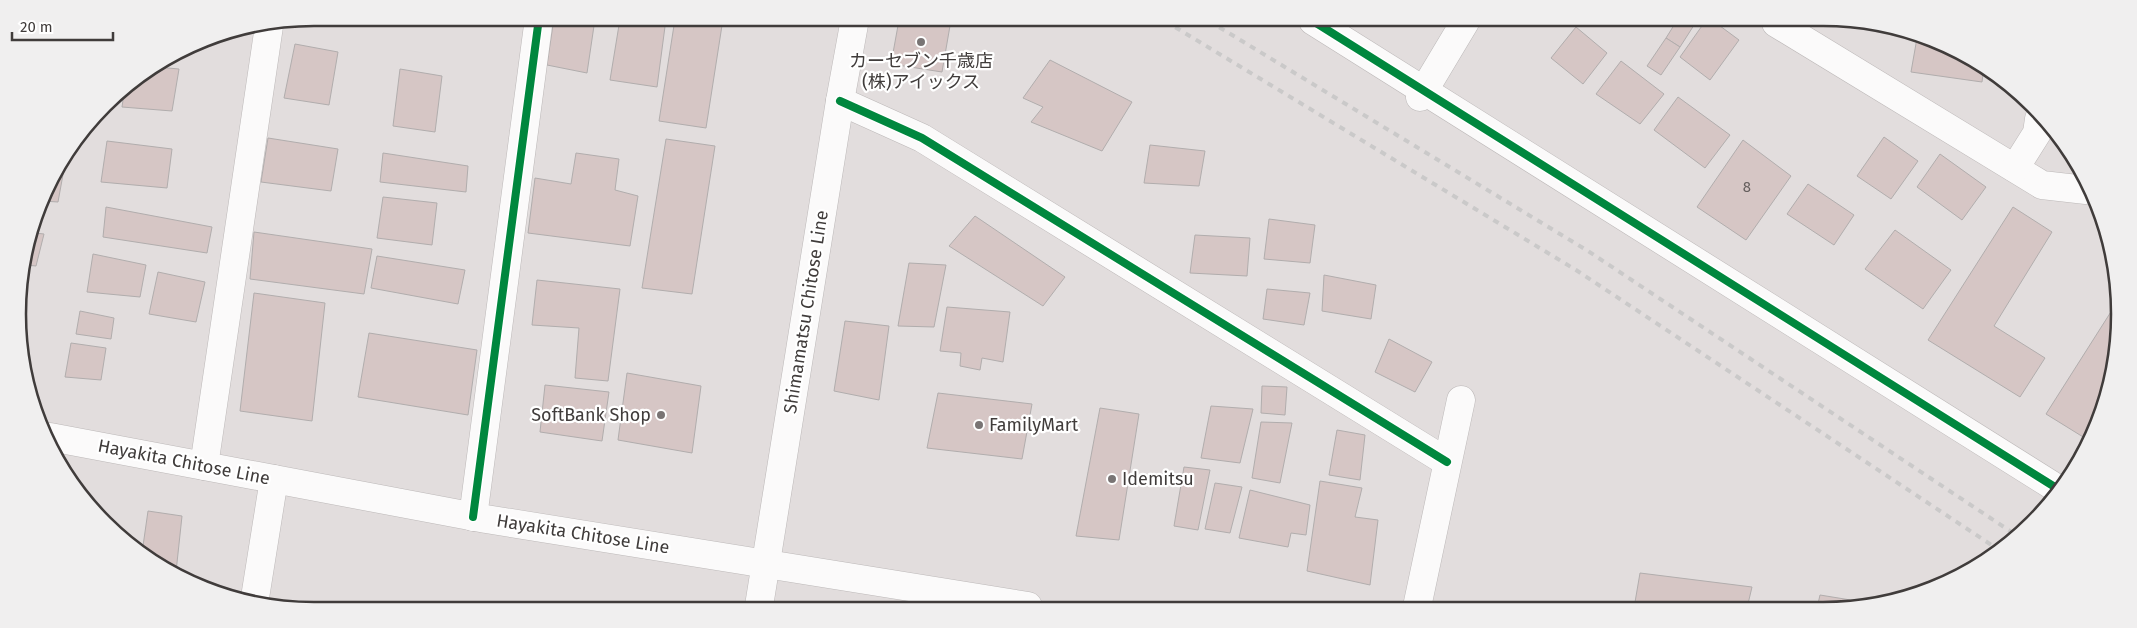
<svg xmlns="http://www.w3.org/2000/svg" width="2137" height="628" font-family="'Fira Sans','Noto Sans JP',sans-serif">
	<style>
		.building { fill: #d6c6c5; stroke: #b1adad }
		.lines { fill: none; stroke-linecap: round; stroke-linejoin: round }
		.street-casing { stroke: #bcb8b8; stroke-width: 29 }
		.secondary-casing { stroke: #bcb8b8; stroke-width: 29 }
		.street { stroke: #fbfafa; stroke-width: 28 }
		.secondary { stroke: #fbfafa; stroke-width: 28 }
		.rail { stroke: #cac9c9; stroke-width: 4; stroke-dasharray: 6 6; stroke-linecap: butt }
		.cycleway-casing { stroke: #fff; stroke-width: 11 }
		.cycleway { stroke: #00873e; stroke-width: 8 }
		.poi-dot { fill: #797474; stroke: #fff; stroke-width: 2 }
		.labels { text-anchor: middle; stroke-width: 4.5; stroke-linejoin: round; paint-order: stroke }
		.number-label { font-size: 15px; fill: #665f5e }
		.poi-label { font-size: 18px; fill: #403c3b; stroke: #fff; text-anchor: start }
		.street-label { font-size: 18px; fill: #403c3b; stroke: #fff }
		.rim { fill: none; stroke: #403c3b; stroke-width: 2.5 }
	</style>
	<rect width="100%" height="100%" fill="#e2dddd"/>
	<!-- building -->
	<g class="building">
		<polygon points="359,18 400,18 399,25"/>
		<polygon points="554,18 595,19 587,73 547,65"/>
		<polygon points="620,19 666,19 657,87 610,80"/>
		<polygon points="675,19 723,19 706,128 659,121"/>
		<polygon points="899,20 951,20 942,72 891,64"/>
		<polygon points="1676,22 1696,22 1680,47 1666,38"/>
		<polygon points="1704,23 1716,23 1739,40 1710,80 1680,57"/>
		<polygon points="1576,27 1607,53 1583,84 1551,58"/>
		<polygon points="1666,38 1680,47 1661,75 1647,66"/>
		<polygon points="1917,38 1984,66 1982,82 1911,72"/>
		<polygon points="295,44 338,52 329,105 284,98"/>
		<polygon points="1050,60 1132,102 1102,151 1031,122 1043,107 1023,98"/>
		<polygon points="1621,61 1664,94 1640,124 1596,94"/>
		<polygon points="157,67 179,69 172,111 122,107 125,87"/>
		<polygon points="400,69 442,76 435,132 393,126"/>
		<polygon points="1678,97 1730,135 1705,168 1654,130"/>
		<polygon points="1884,137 1918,161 1891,199 1857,176"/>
		<polygon points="268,138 338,149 331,191 261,182"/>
		<polygon points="666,139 715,146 692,294 642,288"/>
		<polygon points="1743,140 1791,176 1746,240 1697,207"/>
		<polygon points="107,141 172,149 167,188 101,182"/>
		<polygon points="1150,145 1205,151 1199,186 1144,183"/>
		<polygon points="383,153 468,166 466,192 380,182"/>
		<polygon points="576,153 619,159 615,190 638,196 630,246 528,233 535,178 571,184"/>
		<polygon points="1940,154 1986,187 1962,220 1917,187"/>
		<polygon points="59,169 64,169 58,202 43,201 48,183"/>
		<polygon points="1808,184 1854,215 1834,245 1787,214"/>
		<polygon points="383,197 437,203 432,245 377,238"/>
		<polygon points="106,207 212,227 207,253 103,237"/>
		<polygon points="2013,207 2052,232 1994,326 2045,358 2020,397 1928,340"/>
		<polygon points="975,216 1065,277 1043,306 949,246"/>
		<polygon points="1269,219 1315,225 1310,263 1264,259"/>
		<polygon points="1895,230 1951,270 1923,309 1865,269"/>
		<polygon points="254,232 372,249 364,294 250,279"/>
		<polygon points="35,233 44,234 36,266 26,265"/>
		<polygon points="1195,235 1250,238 1247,276 1190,273"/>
		<polygon points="93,254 146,265 140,297 87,292"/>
		<polygon points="377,256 465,270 458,304 371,288"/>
		<polygon points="909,263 946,265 934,327 898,326"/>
		<polygon points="158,272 205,282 196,322 149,314"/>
		<polygon points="1324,275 1376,285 1371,319 1322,311"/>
		<polygon points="537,280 620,289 608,381 575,378 579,328 532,325"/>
		<polygon points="1267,289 1310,293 1304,325 1263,319"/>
		<polygon points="254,293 325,303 312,421 240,411"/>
		<polygon points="947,307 1010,312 1003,362 982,358 980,370 960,366 961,353 940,351"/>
		<polygon points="2114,307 2114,372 2088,440 2046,414"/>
		<polygon points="80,311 114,318 111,339 76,334"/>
		<polygon points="845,321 889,326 879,400 834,391"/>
		<polygon points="369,333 477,350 468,415 358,397"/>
		<polygon points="1389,339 1432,362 1415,392 1375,372"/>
		<polygon points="71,343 106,348 101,380 65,377"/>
		<polygon points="627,373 701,386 692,453 618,440"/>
		<polygon points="545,385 609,392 602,441 540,432"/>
		<polygon points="1262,386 1287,387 1285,415 1261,413"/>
		<polygon points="938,393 1032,404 1022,459 927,448"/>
		<polygon points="1211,406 1253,409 1240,463 1201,458"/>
		<polygon points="1100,408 1139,414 1119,540 1076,536"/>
		<polygon points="1261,422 1292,423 1280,483 1252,478"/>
		<polygon points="1337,430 1365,435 1360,480 1329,475"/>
		<polygon points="1184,467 1210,470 1198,530 1174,526"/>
		<polygon points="1320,481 1362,488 1355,517 1378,520 1370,585 1307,571"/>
		<polygon points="1215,483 1242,487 1230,533 1205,529"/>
		<polygon points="1250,490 1310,505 1306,535 1291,533 1288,547 1239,538"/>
		<polygon points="148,511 182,516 176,572 150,561 142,553"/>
		<polygon points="1640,573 1752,587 1747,608 1634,608"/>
		<polygon points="1820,595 1875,604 1861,608 1817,608"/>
	</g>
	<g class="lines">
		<defs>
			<g id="street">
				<polyline points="1776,23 2042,185 2086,190"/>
				<polyline points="1420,97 1465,22"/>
				<polyline points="840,101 922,138 1447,462"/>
				<polyline points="2015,168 2037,133 2039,119"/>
				<polyline points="204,466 269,26"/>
				<polyline points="473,517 539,18"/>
				<polyline points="254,604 274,479"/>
				<polyline points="1417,607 1461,400"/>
			</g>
			<g id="secondary">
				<polyline points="1313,21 2058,489"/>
				<polyline points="50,437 486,519 1028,606"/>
				<polyline points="759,606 840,101 855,19"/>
			</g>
		</defs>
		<!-- street casing -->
		<use href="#street" class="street-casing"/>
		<!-- secondary casing -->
		<use href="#secondary" class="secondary-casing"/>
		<!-- street -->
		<use href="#street" class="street"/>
		<!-- secondary -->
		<use href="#secondary" class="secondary"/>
		<!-- rail -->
		<g class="rail">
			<polyline points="1165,21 1576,270 1999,550"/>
			<polyline points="1209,21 1588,251 2019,537"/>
		</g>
		<defs>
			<g id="cycleway">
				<polyline points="1313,21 2058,489"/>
				<polyline points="840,101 922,138 1447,462"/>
				<polyline points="473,517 539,18"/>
			</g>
		</defs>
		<!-- cycleway casing -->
		<use href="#cycleway" class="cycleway-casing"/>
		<!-- cycleway -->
		<use href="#cycleway" class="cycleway"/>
	</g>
	<!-- markers -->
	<g class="poi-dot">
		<circle cx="921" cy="42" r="5"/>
		<circle cx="661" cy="415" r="5"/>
		<circle cx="979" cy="425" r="5"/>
		<circle cx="1112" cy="479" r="5"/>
	</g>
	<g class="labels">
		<!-- number labels -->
		<g class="number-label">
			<text x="1747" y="192">8</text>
		</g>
		<!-- poi labels -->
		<g class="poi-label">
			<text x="921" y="67" text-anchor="middle">カーセブン千歳店<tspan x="921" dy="21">(株)アイックス</tspan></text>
			<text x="651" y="421" text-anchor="end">SoftBank Shop</text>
			<text x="989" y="431">FamilyMart</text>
			<text x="1122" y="485">Idemitsu</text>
		</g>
		<!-- street labels -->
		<g class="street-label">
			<text transform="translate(806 312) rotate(-81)" y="6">Shimamatsu Chitose Line</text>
			<text transform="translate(184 462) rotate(11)" y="6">Hayakita Chitose Line</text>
			<text transform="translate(583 534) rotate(9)" y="6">Hayakita Chitose Line</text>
		</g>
	</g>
	<!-- crop -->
	<path d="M0 0H2137V628H0ZM314 26H1823A288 288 0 0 1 2111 314V314A288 288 0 0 1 1823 602H314A288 288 0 0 1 26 314V314A288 288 0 0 1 314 26Z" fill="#f0efef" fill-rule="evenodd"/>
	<path class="rim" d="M314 26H1823A288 288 0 0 1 2111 314V314A288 288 0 0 1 1823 602H314A288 288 0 0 1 26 314V314A288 288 0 0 1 314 26Z"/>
	<!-- scale -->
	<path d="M12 32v8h101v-8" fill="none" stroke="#403c3b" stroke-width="2.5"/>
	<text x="20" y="32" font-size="15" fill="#403c3b" stroke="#ffffff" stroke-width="4" paint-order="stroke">20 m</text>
</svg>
